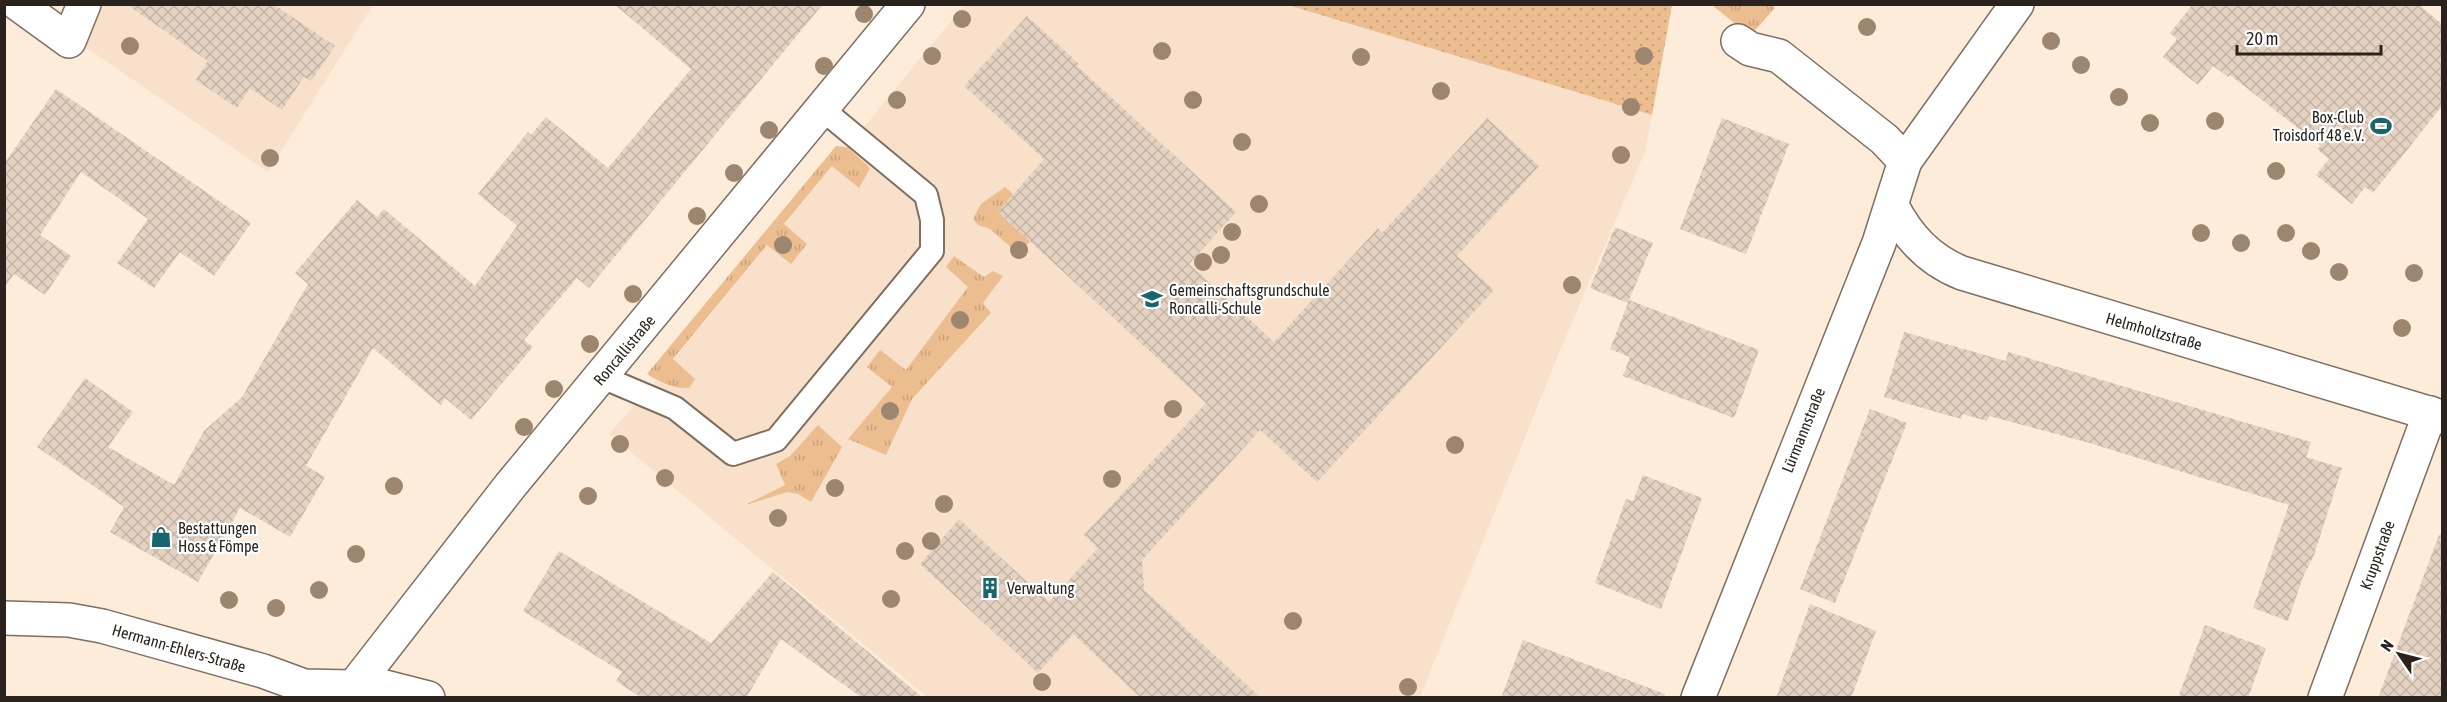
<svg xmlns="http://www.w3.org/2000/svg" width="2447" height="702" font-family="'Asap Condensed',sans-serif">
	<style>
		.built { fill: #f8e0ca }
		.grass { fill: url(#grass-tufts) }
		.park { fill: url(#park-dots) }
		.building { fill: url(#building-cross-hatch) }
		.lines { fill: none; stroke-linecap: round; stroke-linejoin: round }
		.service-casing { stroke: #7e6f60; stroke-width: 26 }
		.minor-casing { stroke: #7e6f60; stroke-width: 36 }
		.tertiary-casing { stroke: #7e6f60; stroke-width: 36 }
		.service { stroke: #fff; stroke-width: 22 }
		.minor { stroke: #fff; stroke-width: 33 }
		.tertiary { stroke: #fff; stroke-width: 33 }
		.tree { fill: #9c8670 }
		.labels { text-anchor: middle; stroke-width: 4.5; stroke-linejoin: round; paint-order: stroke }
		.poi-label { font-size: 16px; fill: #2a231d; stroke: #fff; text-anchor: start }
		.street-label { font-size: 16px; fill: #2a231d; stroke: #fff }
	</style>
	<defs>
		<pattern id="grass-tufts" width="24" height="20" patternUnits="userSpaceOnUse" patternTransform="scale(1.5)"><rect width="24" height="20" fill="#ecbd8f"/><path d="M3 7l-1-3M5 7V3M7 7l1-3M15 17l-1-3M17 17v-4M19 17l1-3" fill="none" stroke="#cba27b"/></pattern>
		<pattern id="park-dots" width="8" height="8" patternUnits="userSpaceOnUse" patternTransform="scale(1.5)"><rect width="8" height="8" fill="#ecbd8f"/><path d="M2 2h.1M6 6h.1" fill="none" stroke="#cba27b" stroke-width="1.8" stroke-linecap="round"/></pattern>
		<pattern id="building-cross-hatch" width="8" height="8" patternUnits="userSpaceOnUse" patternTransform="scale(1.5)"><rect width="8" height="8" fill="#e4d2c2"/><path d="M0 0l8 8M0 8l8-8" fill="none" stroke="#c4b4a6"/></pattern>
	</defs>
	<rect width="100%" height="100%" fill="#feecdb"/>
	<!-- built -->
	<g class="built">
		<polygon points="97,5 373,5 268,172 81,44"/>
		<polygon points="964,5 1288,5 1652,115 1645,152 1559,353 1420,697 927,697 609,434 657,380"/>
	</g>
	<!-- grass -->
	<g class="grass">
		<polygon points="1771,4 1775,8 1750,36 1712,5"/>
		<path d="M836 146 847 147 870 168 859 188 832 166 784 224 807 244 791 264 767 245 673 359 695 379 690 387C677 391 658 381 647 374Z"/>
		<polygon points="1005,187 1013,194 998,212 1030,241 1020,255 990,229 978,225 973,219 981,204"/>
		<polygon points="954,256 984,277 993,271 1003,276 983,303 991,313 912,399 886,455 848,439 892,387 867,367 880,350 906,370 968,287 946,267"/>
		<polygon points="818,425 842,447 811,502 798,494 788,492 745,505 785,485 776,464 790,456"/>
	</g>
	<!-- park -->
	<polygon class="park" points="1288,5 1672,5 1652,115"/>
	<!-- building -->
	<g class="building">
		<polygon points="126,4 273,4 335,46 311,81 304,77 282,110 250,88 237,108 196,80 208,61"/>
		<polygon points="614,4 823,4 589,288 577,278 524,340 533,347 471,420 445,398 441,405 373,348 306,466 325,477 290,537 240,508 198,582 110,532 124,507 37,447 85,378 133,412 108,447 174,485 204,431 242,397 308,284 295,273 357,200 377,217 384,209 475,286 517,226 478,194 528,132 531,135 546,117 608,168 691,69"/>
		<polygon points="2193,4 2418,4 2442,24 2442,106 2373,193 2365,187 2352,204 2316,175 2329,159 2317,149 2321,146 2230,75 2228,77 2213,66 2198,85 2163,57 2177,39 2170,33"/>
		<polygon points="1027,16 1079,64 1077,66 1236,212 1189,264 1274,342 1378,228 1382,233 1487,118 1539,166 1457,256 1494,290 1317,482 1260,430 1142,560 1144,590 1261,698 1141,698 1073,634 1038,673 920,564 959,519 1049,602 1098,548 1084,535 1206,403 998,212 1044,159 964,86"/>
		<polygon points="56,89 251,223 214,276 180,252 154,288 117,263 148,219 81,172 40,235 71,256 45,295 14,274 4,288 4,164"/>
		<polygon points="1722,118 1789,144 1746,254 1680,229"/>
		<polygon points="1615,227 1653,243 1629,300 1759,350 1734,418 1623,376 1630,357 1610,349 1628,303 1590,288"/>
		<polygon points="1904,332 2006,361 2008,352 2311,442 2306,457 2342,468 2314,555 2303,577 2288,621 2253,608 2289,505 2093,444 1989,416 1987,421 1962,414 1961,419 1884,397"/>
		<polygon points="1870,409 1907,423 1835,603 1800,589"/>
		<polygon points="1643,475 1702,498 1661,609 1595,583 1626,499 1633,501"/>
		<polygon points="2439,535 2442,536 2442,698 2378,698"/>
		<polygon points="559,551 711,643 773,572 923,698 862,698 781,639 746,698 642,698 616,681 622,672 523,611"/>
		<polygon points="1810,604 1876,631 1851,698 1776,698"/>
		<polygon points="2205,625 2266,648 2248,698 2178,698"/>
		<polygon points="1523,640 1665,694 1664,698 1501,698"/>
	</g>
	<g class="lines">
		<defs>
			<polyline id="service" points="602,377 675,408 733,454 776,440 932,251 932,220 926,195 822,109"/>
			<g id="minor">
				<polyline points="18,4 69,41 84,4"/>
				<polyline points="1738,41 1750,49 1779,56 1884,139 1905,161"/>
				<path d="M1892 206C1908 237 1929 260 1962 273L2442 417"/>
				<polyline points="4,618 69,620 102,626 263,671 304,686 352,687 373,684 428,698"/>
				<polyline points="1698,698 1879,243 1905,161 2017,4"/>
				<polyline points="2325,698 2430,413"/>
			</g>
			<polyline id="tertiary" points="345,698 510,486 908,4"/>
		</defs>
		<!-- service casing -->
		<use href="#service" class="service-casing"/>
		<!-- minor casing -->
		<use href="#minor" class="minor-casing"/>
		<!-- tertiary casing -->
		<use href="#tertiary" class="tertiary-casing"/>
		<!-- service -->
		<use href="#service" class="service"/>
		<!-- minor -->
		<use href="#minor" class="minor"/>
		<!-- tertiary -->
		<use href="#tertiary" class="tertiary"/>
	</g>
	<!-- trees -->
	<g class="tree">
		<circle cx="864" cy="14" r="9"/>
		<circle cx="962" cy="19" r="9"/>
		<circle cx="1867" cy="27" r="9"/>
		<circle cx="2051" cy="41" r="9"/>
		<circle cx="130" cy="46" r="9"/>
		<circle cx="1162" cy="51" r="9"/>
		<circle cx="932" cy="56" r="9"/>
		<circle cx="1644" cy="56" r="9"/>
		<circle cx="1361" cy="57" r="9"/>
		<circle cx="2081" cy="65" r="9"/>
		<circle cx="824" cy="66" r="9"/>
		<circle cx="1441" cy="91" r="9"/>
		<circle cx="2119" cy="97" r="9"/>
		<circle cx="897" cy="100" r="9"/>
		<circle cx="1193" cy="100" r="9"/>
		<circle cx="1631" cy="107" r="9"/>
		<circle cx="2215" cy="121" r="9"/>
		<circle cx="2150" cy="123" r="9"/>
		<circle cx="769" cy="130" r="9"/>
		<circle cx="1242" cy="142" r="9"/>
		<circle cx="1621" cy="155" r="9"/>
		<circle cx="270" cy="158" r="9"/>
		<circle cx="2276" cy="171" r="9"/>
		<circle cx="734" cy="173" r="9"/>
		<circle cx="1259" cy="204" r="9"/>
		<circle cx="697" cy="216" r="9"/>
		<circle cx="1232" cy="232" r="9"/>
		<circle cx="2201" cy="233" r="9"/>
		<circle cx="2286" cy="233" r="9"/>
		<circle cx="2241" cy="243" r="9"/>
		<circle cx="783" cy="245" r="9"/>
		<circle cx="1019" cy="250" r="9"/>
		<circle cx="2311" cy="251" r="9"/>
		<circle cx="1221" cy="255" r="9"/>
		<circle cx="1203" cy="262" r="9"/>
		<circle cx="2339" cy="272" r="9"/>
		<circle cx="2414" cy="273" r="9"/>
		<circle cx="1572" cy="285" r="9"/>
		<circle cx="633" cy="294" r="9"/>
		<circle cx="960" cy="320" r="9"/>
		<circle cx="2402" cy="328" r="9"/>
		<circle cx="590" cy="344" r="9"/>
		<circle cx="554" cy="389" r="9"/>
		<circle cx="1173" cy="409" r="9"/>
		<circle cx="890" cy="411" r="9"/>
		<circle cx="524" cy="427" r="9"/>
		<circle cx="620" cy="444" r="9"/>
		<circle cx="1455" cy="445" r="9"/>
		<circle cx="665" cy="478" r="9"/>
		<circle cx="1112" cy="479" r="9"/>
		<circle cx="394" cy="486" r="9"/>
		<circle cx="835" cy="488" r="9"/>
		<circle cx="588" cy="496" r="9"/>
		<circle cx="944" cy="504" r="9"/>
		<circle cx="778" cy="518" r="9"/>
		<circle cx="931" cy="541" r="9"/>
		<circle cx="905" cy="551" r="9"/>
		<circle cx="356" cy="554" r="9"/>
		<circle cx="319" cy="590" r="9"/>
		<circle cx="891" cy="599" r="9"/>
		<circle cx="229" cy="600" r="9"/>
		<circle cx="276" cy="608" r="9"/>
		<circle cx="1293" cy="621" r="9"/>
		<circle cx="1042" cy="682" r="9"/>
		<circle cx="1408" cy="687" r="9"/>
	</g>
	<!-- icons -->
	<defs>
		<symbol id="stadium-bare" viewBox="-9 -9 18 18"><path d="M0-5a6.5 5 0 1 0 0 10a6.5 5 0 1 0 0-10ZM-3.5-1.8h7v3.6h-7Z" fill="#17656d" stroke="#fff" stroke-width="2.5" paint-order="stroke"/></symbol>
		<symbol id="school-bare" viewBox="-9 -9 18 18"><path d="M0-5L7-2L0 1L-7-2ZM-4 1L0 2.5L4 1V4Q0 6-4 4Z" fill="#17656d" stroke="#fff" stroke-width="2.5" paint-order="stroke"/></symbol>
		<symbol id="shop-bare" viewBox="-9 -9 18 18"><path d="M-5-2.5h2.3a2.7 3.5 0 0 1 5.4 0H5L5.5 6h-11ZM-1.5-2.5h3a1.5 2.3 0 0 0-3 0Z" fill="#17656d" stroke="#fff" stroke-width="2.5" paint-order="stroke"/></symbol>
		<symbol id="building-bare" viewBox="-9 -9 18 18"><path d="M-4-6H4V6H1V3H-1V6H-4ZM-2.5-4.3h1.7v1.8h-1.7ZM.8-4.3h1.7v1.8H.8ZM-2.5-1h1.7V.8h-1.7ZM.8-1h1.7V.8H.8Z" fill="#17656d" stroke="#fff" stroke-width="2.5" paint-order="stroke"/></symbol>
	</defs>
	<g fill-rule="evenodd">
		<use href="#stadium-bare" x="2366" y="111" width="30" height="30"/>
		<use href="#school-bare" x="1137" y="284" width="30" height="30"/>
		<use href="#shop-bare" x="146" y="522" width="30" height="30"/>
		<use href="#building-bare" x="975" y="573" width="30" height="30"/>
	</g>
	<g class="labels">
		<!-- poi labels -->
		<g class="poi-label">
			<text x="2364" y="123" text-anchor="end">Box-Club<tspan x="2364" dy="18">Troisdorf 48 e.V.</tspan></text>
			<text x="1169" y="296">Gemeinschaftsgrundschule<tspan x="1169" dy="18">Roncalli-Schule</tspan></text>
			<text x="178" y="534">Bestattungen<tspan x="178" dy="18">Hoss &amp; Fömpe</tspan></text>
			<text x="1007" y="594">Verwaltung</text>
		</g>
		<!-- street labels -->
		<g class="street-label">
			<text transform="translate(2154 331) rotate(16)" y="6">Helmholtzstraße</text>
			<text transform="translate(624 350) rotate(-50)" y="6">Roncallistraße</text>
			<text transform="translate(1803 430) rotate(-68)" y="6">Lürmannstraße</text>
			<text transform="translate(2377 555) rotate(-70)" y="6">Kruppstraße</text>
			<text transform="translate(179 648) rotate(16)" y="6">Hermann-Ehlers-Straße</text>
		</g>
	</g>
	<!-- border -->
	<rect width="2447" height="702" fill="none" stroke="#2a231d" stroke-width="12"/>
	<!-- north arrow -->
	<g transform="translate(2399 654) rotate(305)" stroke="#ffffff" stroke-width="4.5" paint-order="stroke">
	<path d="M0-4.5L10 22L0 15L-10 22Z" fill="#2a231d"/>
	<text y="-9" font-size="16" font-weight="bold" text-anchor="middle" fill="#2a231d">N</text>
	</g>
	<!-- scale -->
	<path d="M2237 45v9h144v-9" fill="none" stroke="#2a231d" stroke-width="3"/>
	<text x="2246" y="45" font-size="18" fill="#2a231d" stroke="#ffffff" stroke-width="4.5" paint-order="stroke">20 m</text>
</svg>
